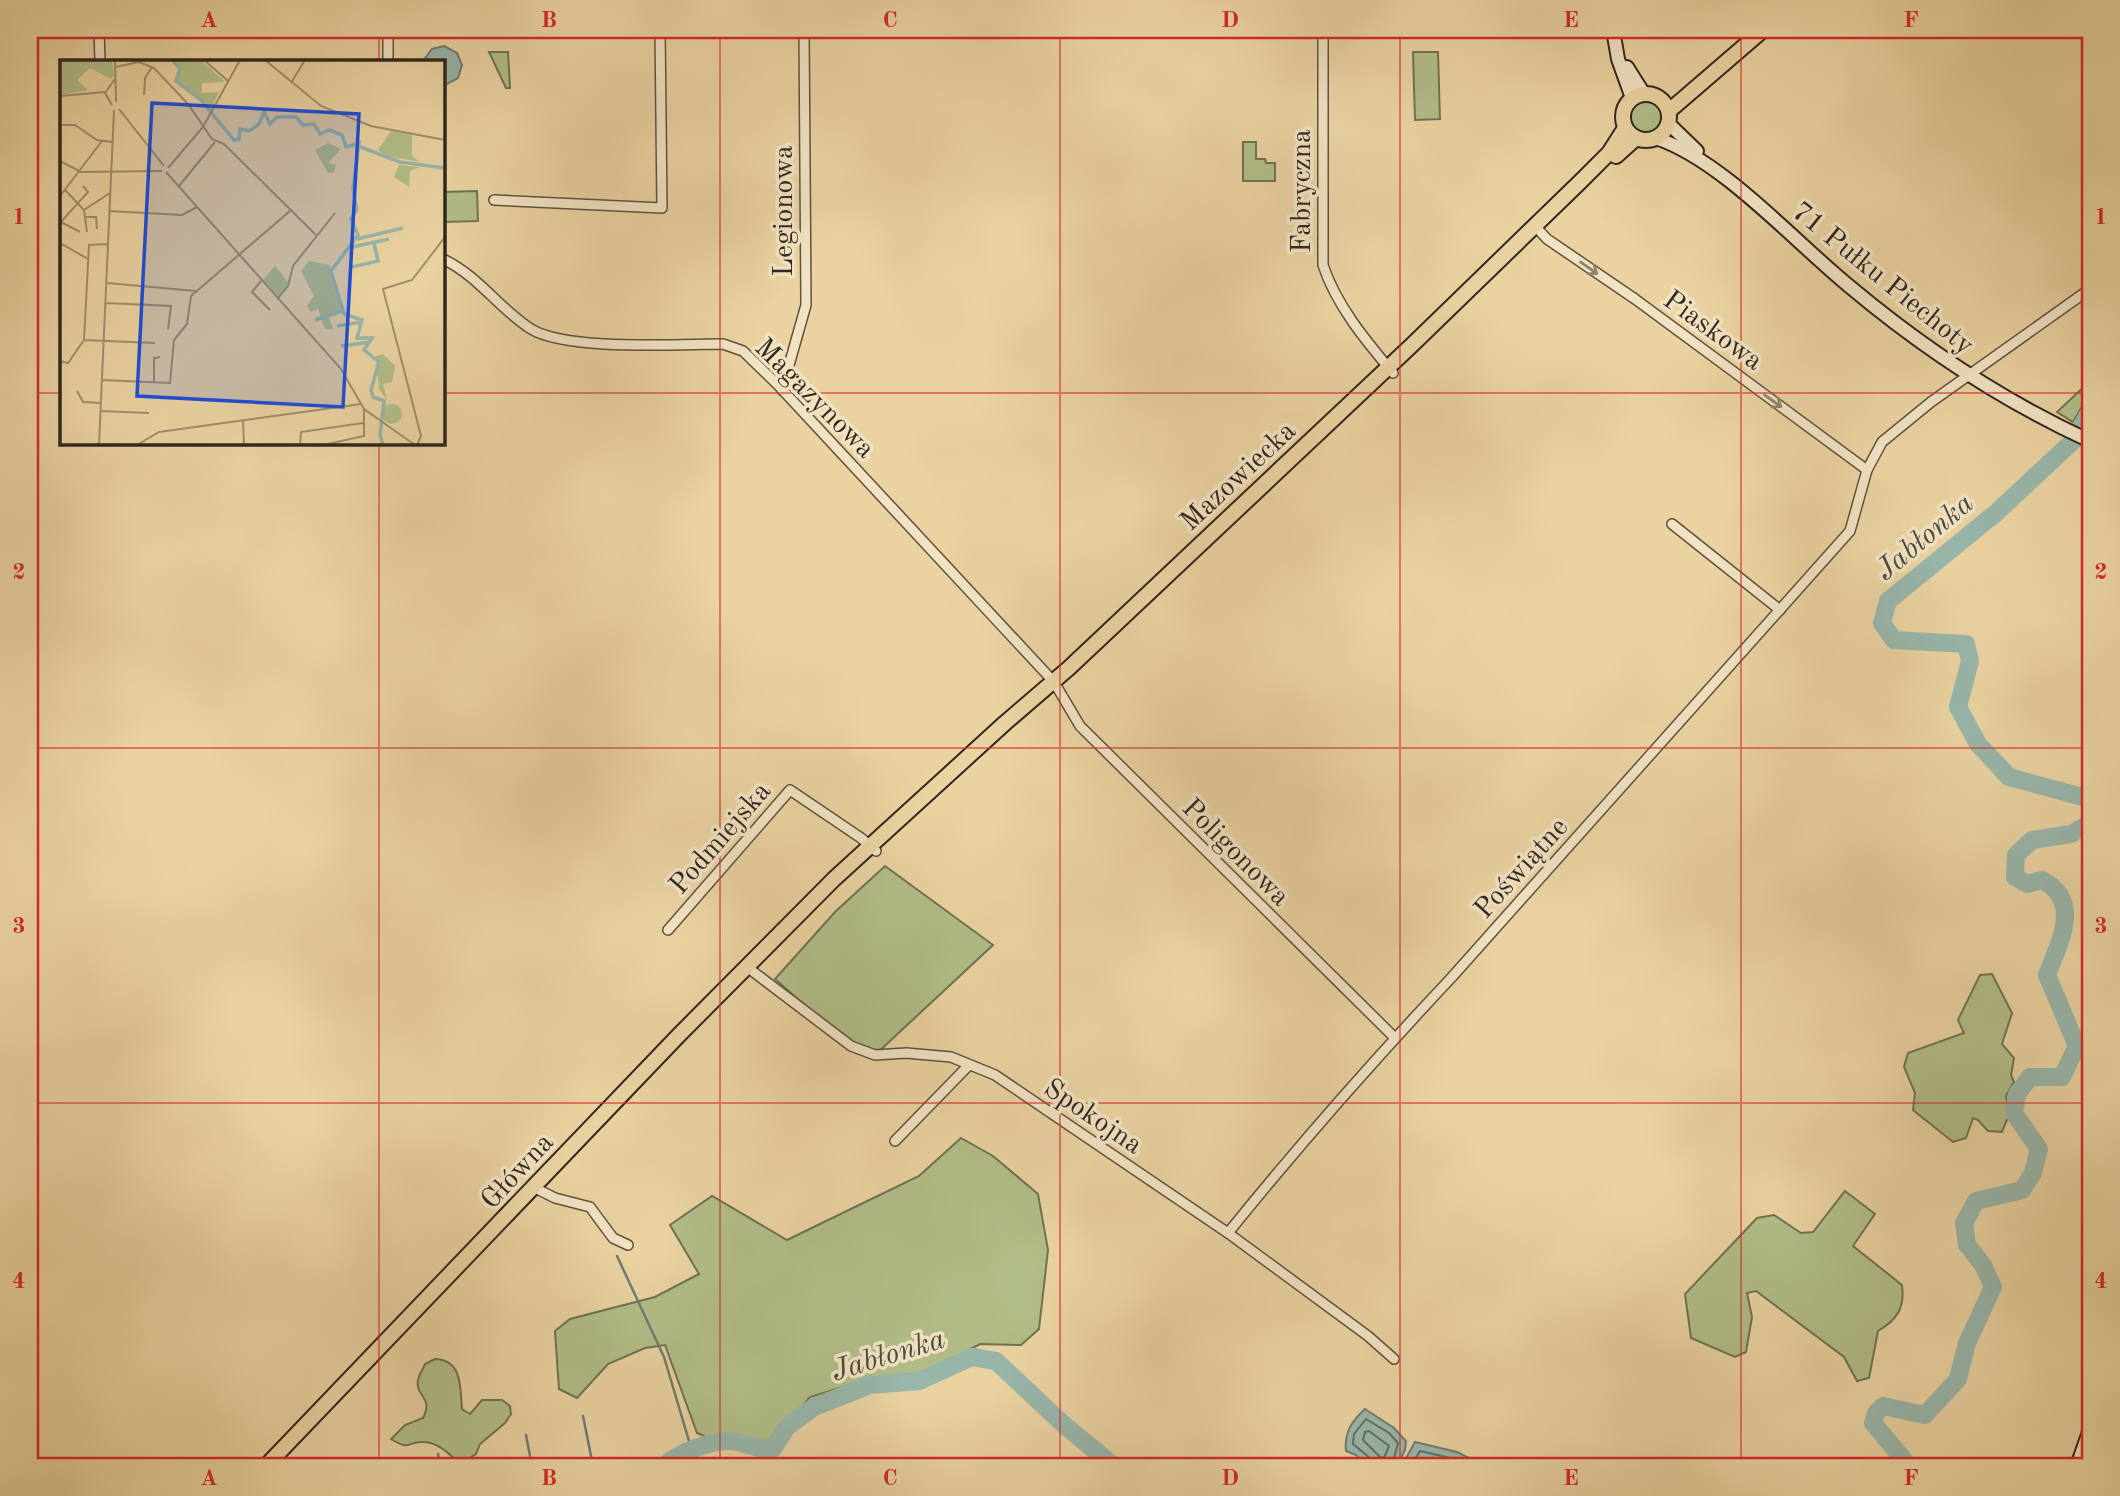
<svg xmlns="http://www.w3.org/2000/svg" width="2120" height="1496" font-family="'Old Standard TT',serif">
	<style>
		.green { fill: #b1bd88; stroke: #707253; stroke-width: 2 }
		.water { fill: #98b6aa; stroke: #6e7d72; stroke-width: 2 }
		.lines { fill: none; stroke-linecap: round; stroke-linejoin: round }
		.shore { stroke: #646e64; stroke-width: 2 }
		.stream { stroke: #6e7d72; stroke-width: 2.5 }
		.river { stroke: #98b6aa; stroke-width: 18 }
		.street-casing { stroke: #5e523f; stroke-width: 12 }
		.secondary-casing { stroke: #30271e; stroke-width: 16 }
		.primary-casing { stroke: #30271e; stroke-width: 18 }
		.street { stroke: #f1e2c2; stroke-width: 9 }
		.secondary { stroke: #f1e2c2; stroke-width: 12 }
		.primary { stroke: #ead2a1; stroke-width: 14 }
		.oneway { stroke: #908470 }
		.grid { fill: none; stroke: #d62828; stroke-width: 2; stroke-opacity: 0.55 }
		.labels { text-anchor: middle; stroke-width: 7; stroke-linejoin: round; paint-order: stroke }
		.street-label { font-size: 28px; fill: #30271e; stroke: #f1e2c2 }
		.water-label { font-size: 30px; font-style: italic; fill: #4a4b41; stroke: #f1e2c2 }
		.inset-river { fill: none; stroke: #98b6aa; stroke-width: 3.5 }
		.inset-road { fill: none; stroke: #a08e6d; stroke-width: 2 }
		.view { fill: #1d4ed8; fill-opacity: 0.15; stroke: #1d4ed8; stroke-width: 3.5 }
		.inset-edge { fill: none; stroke: #30271e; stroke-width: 3.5 }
		.neatline { fill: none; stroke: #d62828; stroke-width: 2.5 }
		.grid-label { font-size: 23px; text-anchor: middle; font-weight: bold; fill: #d62828 }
	</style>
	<rect width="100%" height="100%" fill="#ead2a1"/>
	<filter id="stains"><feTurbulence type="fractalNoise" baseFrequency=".00286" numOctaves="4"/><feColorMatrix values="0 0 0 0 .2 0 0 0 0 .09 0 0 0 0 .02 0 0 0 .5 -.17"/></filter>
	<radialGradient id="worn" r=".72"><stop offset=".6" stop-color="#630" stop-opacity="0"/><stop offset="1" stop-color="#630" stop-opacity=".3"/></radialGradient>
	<!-- green -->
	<g class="green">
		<polygon points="489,52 508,52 510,88 506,88"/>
		<polygon points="1413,52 1438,52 1440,119 1415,120"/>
		<circle cx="1646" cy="117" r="16"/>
		<polygon points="1243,142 1256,142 1256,159 1265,159 1266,163 1275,163 1275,181 1243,181"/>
		<polygon points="477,191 478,221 443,222 443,192"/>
		<polygon points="2090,381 2090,393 2073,422 2057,412"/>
		<polygon points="885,866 993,945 875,1055 851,1046 775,979 835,912"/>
		<polygon points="1992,974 2012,1013 2002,1044 2014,1058 2011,1075 2014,1082 2006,1096 2009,1115 2002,1132 1988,1131 1978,1120 1973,1118 1966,1138 1953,1142 1913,1110 1915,1093 1904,1067 1908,1053 1964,1033 1958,1020 1980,975"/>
		<polygon points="961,1138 993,1156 1038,1194 1048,1250 1039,1329 1021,1345 980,1344 924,1374 859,1382 810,1397 778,1435 766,1443 732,1434 711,1439 697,1433 665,1345 645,1348 608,1364 577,1398 559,1389 555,1331 570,1319 655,1297 699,1274 670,1225 712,1196 787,1240 919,1176"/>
		<path d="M1845 1191 1875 1214 1853 1246 1902 1285C1905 1308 1897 1320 1878 1331L1869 1378 1857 1381 1844 1357 1756 1291 1747 1293 1752 1317 1746 1352 1735 1357 1691 1338 1685 1294 1757 1218 1774 1215 1801 1233 1813 1232Z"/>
		<path d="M435 1359C463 1360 460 1388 462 1409L470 1414 482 1400H502L510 1406 511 1414 505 1423 480 1444 476 1454 466 1460H456C446 1451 437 1442 422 1442 406 1442 410 1451 391 1439L405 1425 423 1418C434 1397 415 1397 418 1380 419 1375 423 1369 425 1364Z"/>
	</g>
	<!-- water -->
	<g class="water">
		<polygon points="444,46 457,53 462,65 458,78 445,85 443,85 443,61 423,61 432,49"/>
		<path d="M1365 1409 1394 1428 1406 1441 1405 1450 1397 1466H1367L1356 1455 1346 1451C1344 1432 1352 1421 1365 1409Z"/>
		<polygon points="1415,1442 1457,1452 1477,1462 1475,1466 1404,1466 1405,1460"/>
	</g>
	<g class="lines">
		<!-- shore -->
		<g class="shore">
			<polygon points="1369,1431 1389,1446 1384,1458 1380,1457 1363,1440 1365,1432"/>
			<polyline points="1372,1466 1370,1458 1353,1444 1354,1434 1366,1419 1389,1433 1398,1443 1392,1466"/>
			<polyline points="1411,1466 1420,1451 1455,1459 1469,1466"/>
		</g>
		<!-- stream -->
		<g class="stream">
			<polyline points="617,1256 664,1357 692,1451"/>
			<polyline points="583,1416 593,1466"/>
			<polyline points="526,1435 532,1466"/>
			<polyline points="438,1454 440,1466"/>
		</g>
		<!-- river -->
		<g class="river">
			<polyline points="2090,411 2073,441 1997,512 1888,601 1882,623 1894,640 1966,644 1970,661 1958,707 1978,744 2009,777 2090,799"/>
			<path d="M664 1466C678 1453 711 1440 730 1441 746 1442 754 1450 773 1449L787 1427 814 1407 870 1385 919 1381 972 1357 996 1361 1063 1424 1114 1466"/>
			<path d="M1909 1466 1873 1423 1876 1413 1883 1406 1925 1415 1958 1379 1967 1343 1993 1287 1983 1265 1967 1245 1964 1223 1976 1201 2022 1190 2033 1173 2039 1149 2014 1113 2017 1094 2030 1077H2062L2077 1046 2047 975C2059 943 2083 901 2042 880L2027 884 2015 877 2016 855 2032 840 2071 834 2090 823"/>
		</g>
		<defs>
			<g id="street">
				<polyline points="99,30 100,61"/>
				<path d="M1323 30V265C1336 305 1366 341 1393 373"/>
				<polyline points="388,61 388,30"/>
				<polyline points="494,200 662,208 660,30"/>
				<polyline points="1535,226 1547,239 1635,299 1867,470"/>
				<path d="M443 259C480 277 498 308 531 329 567 351 678 344 723 344L743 351 777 384 1054 682 1080 726 1395 1038"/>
				<polyline points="782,390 806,305 804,30"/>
				<polyline points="1672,524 1780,610"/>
				<polyline points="668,930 790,790 861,838 876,851"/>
				<polyline points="747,967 851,1046 875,1055 906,1053 951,1057 995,1075 1228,1233 1368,1336 1394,1359"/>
				<polyline points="895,1141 969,1065"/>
				<polyline points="533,1187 555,1198 590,1207 613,1238 628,1245"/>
				<path d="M1228 1233C1299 1145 1374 1060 1452 977L1850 531 1867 470 1882 442 1931 402 2090 289"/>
			</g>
			<g id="secondary">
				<polyline points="1613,30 1618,59 1632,98"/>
				<polyline points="1627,67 1644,94"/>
				<polyline points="1668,123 1697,151"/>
				<path d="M1656 138C1722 160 1794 241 1849 286 1924 349 2001 400 2090 441"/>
				<polyline points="2077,1466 2090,1429"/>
			</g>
			<g id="primary">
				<circle cx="1646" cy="117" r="23"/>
				<polyline points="1669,111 1763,30"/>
				<polyline points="1616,156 1636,138"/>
				<polyline points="266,1466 679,1035 834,879 1005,723 1069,668 1412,345 1581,181 1609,153 1625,128"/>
			</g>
		</defs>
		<!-- street casing -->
		<use href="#street" class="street-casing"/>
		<!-- secondary casing -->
		<use href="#secondary" class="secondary-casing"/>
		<!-- primary casing -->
		<use href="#primary" class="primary-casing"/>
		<!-- street -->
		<use href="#street" class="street"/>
		<!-- secondary -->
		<use href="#secondary" class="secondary"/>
		<!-- primary -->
		<use href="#primary" class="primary"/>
	</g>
	<!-- one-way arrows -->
	<defs><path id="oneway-shaft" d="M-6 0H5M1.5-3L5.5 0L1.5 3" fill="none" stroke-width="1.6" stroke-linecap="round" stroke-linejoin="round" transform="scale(1.75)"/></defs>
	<g class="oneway">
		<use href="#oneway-shaft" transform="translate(1589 268) rotate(35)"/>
		<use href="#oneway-shaft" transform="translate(1773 401) rotate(36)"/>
	</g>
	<!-- grid -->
	<path class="grid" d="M379 30V61M720 30V1466M1060 30V1466M1400 30V1466M1741 30V1466M30 393H61M443 393H2090M379 443V1466M30 748H2090M30 1103H2090"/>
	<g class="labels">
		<!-- street labels -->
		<g class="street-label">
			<text transform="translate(1300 191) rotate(-90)" y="10">Fabryczna</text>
			<text transform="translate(782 211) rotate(-90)" y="10">Legionowa</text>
			<text transform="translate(1884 277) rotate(39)" y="10">71 Pułku Piechoty</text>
			<text transform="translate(1714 329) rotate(36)" y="10">Piaskowa</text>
			<text transform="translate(816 397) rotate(45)" y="10">Magazynowa</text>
			<text transform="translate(1237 475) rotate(-43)" y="10">Mazowiecka</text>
			<text transform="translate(719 837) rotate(-49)" y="10">Podmiejska</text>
			<text transform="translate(1237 851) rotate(45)" y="10">Poligonowa</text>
			<text transform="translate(1520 867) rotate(-48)" y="10">Poświątne</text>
			<text transform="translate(1094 1115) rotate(34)" y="10">Spokojna</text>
			<text transform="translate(516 1170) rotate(-47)" y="10">Główna</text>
		</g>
		<!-- water labels -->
		<g class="water-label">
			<text transform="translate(1924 536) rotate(-40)" y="10">Jabłonka</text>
			<text transform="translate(888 1354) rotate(-17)" y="10">Jabłonka</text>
		</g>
	</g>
	<!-- overview -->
	<g transform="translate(60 60)">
		<rect width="385" height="385" fill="#ead2a1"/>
		<path d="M0 0H52L54 16 51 19 30 8 17 20 28 30 0 35ZM113 0H141L165 22 142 23V33L159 32 151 49 117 22 121 8ZM331 71 352 75V96L360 102 326 96 318 90ZM268 83 281 89 268 103 276 105 274 112 268 113 255 90ZM339 105 360 107 350 111 349 127 334 117ZM249 201 270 205 276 234 282 240 280 250 268 254 273 269H265L258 249 251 252 247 246 254 236 241 211ZM215 206 229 223 218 236 203 220ZM323 294 335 306 332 322 323 324 327 340 319 329 316 296ZM322 354a10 10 0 1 1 20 0a10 10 0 1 1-20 0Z" fill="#b1bd88"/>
		<path class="inset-river" d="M112 0 120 8 116 21 141 40 174 80 179 79 180 69 189 71 199 64 204 52 210 64 217 57H236L243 65 254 64 260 74 269 70 282 75 286 87 299 83 293 129 297 149 291 159 298 175 271 211 284 254 302 260 297 278H312L304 290 319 302 311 330 313 337 324 341 320 375 323 385M298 86 340 102 385 108M297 179 343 168M292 187 329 179M292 207 318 201 314 183M255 260 282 251M277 266 302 262M281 286 311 282"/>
		<path class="inset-road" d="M55 0 56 42M144 0 168 21M205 0 261 46 311 66 385 80M55 7 79 2 94 8 128 44 152 79 164 84 256 175M231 23 245 0M84 35 85 18 92 7M0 36 45 32M52 45 45 33 55 19M59 49 104 106M0 65H15L37 80 52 82M0 101 21 112 102 111M108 108 143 67 180 0M106 112 281 309 304 349 355 385M119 126 155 82M5 130 24 150 27 172M0 136 42 81M24 150 50 133M49 151 122 155 137 147M26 157H36L37 169M1 162 20 172M0 163 28 132 23 126M0 183 28 199M201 221 192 232 210 250M47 223 136 231M217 239 228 226 233 206 275 153M46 243 111 246 108 269M24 280 95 283M0 301 8 303 24 280 29 185 48 184M42 320 110 323 114 280 127 264 131 236 230 151M94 323V298L100 297M17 331 23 342 41 343M40 351 89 353M183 360 184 385M39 385 54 50M77 385 99 372 301 344M240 385 241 372 303 363M263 385 304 376V349M357 385 361 376 323 229 352 220 385 177"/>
		<path class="view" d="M92 43 299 54 283 347 77 336Z"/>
		<rect width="385" height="385" class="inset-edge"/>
	</g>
	<!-- margin -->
	<rect width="2120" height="1496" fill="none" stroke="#ead2a1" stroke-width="77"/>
	<rect x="38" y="38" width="2044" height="1420" class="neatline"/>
	<g class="grid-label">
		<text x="209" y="27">A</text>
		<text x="549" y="27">B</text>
		<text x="890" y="27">C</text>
		<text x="1230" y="27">D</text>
		<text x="1571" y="27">E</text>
		<text x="1911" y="27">F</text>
		<text x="19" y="224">1</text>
		<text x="2101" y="224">1</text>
		<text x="19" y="579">2</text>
		<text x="2101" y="579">2</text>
		<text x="19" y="933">3</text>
		<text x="2101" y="933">3</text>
		<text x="19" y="1288">4</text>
		<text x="2101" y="1288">4</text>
		<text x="209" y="1485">A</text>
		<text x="549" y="1485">B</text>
		<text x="890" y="1485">C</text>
		<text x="1230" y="1485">D</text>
		<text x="1571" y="1485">E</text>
		<text x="1911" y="1485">F</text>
	</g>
	<rect width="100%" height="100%" filter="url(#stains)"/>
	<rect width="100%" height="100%" fill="url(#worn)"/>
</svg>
